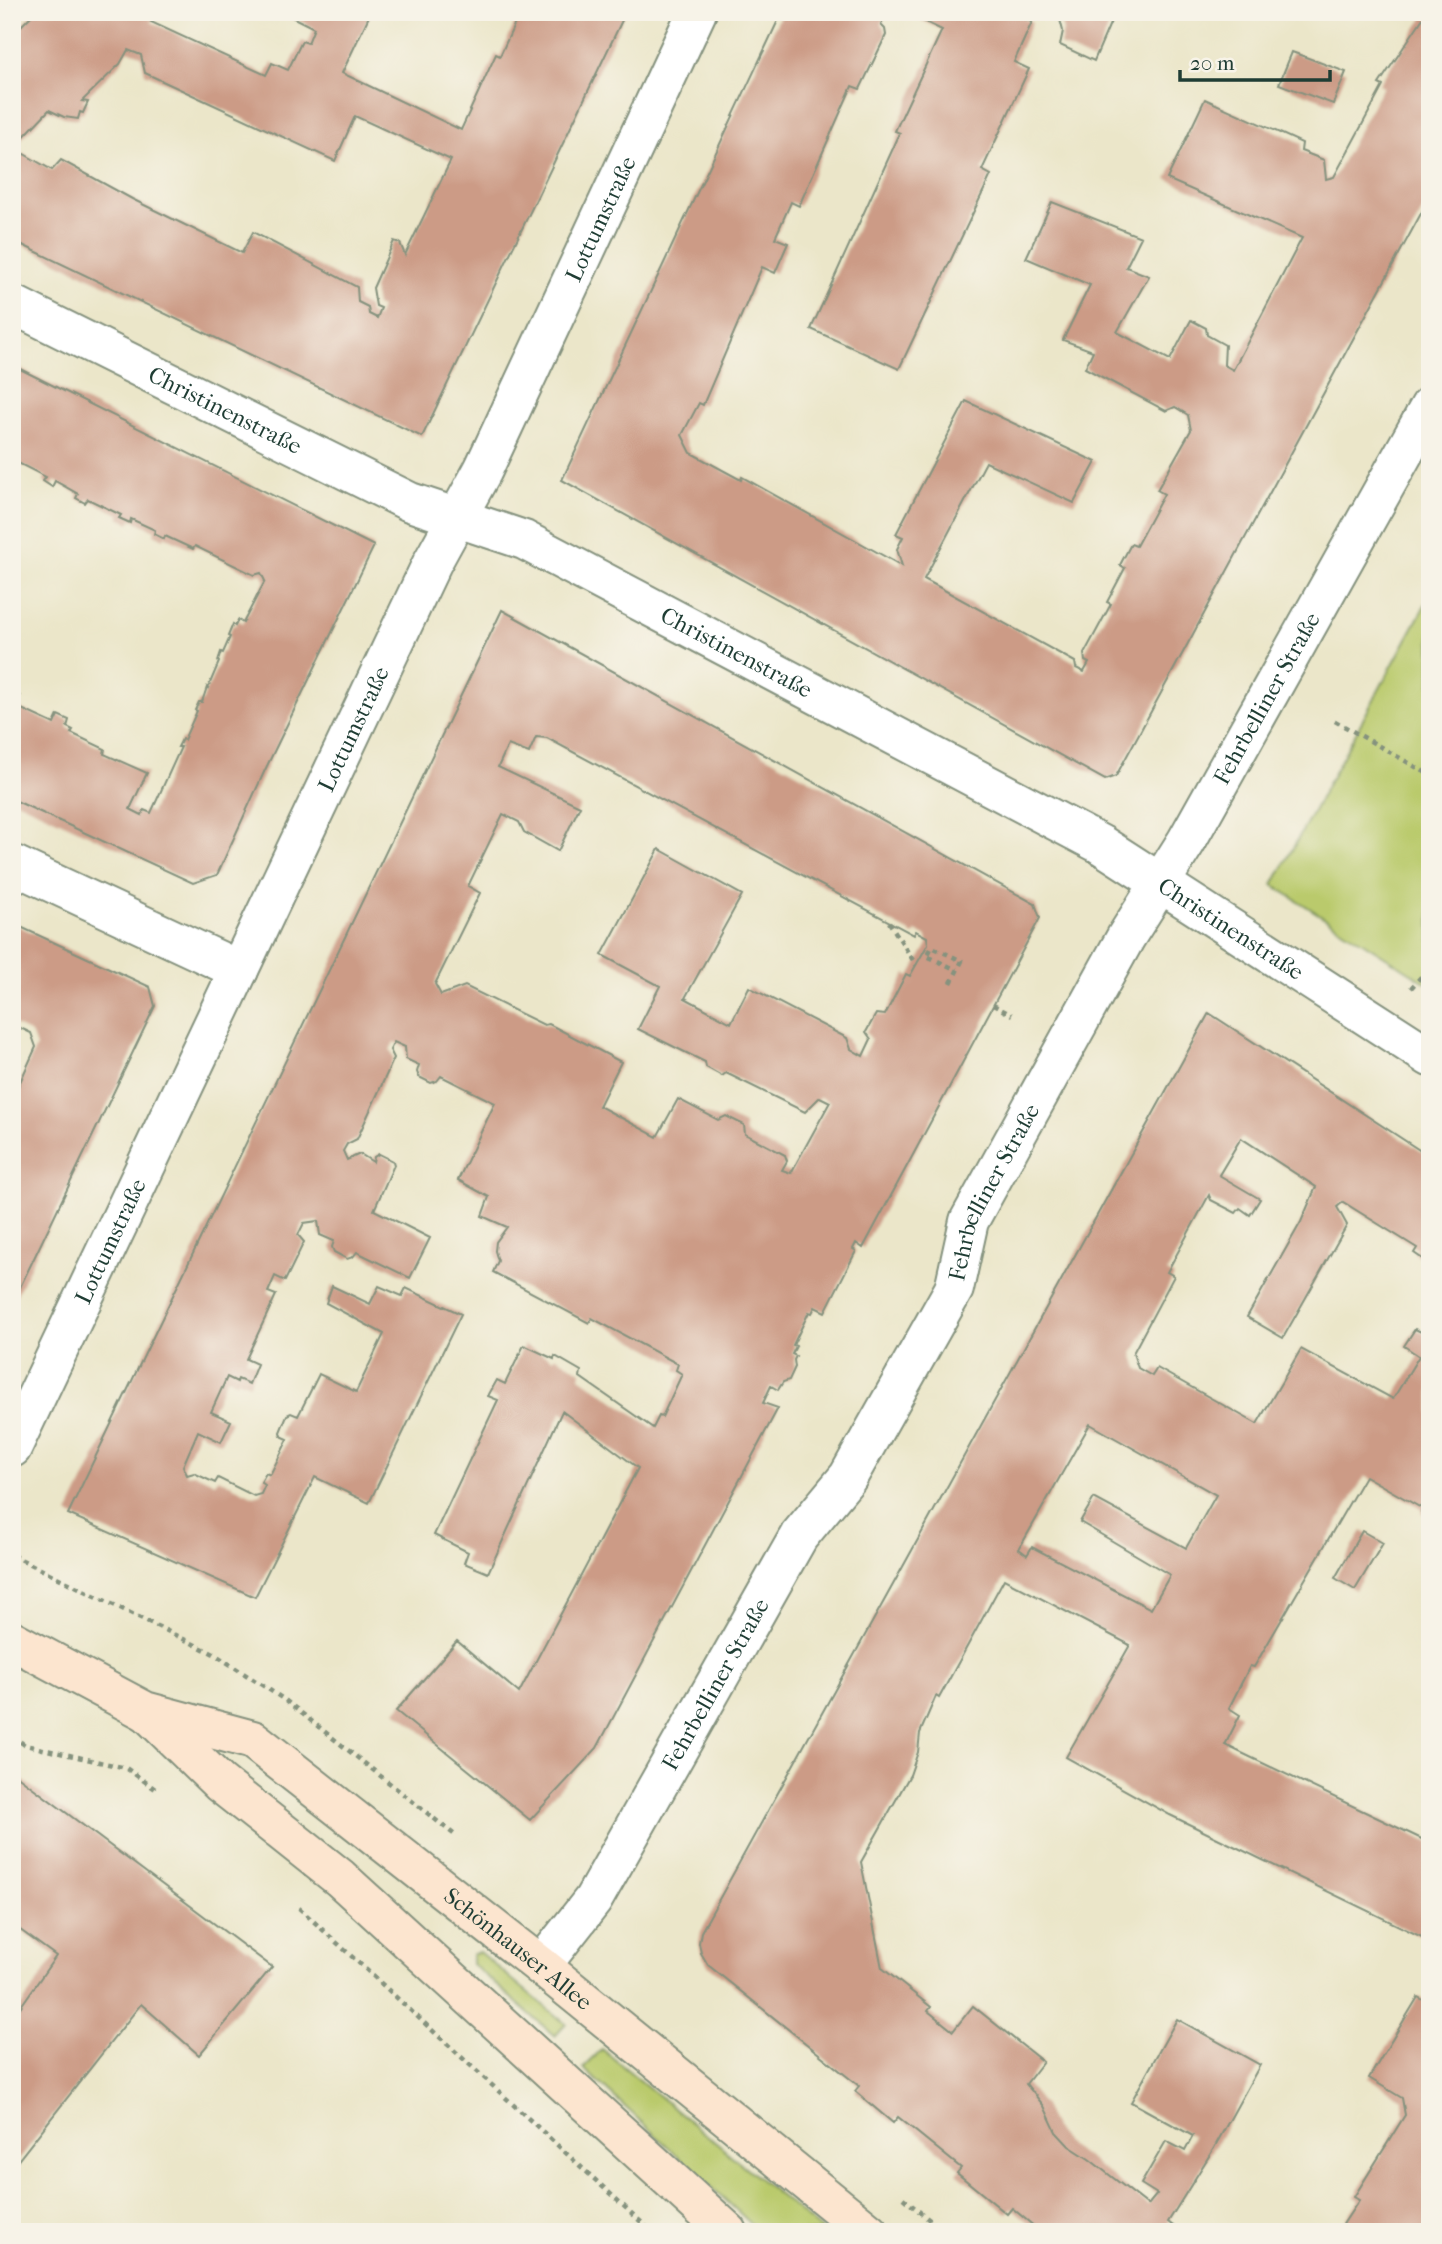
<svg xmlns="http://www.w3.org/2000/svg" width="1442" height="2244" font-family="'IM FELL French Canon',serif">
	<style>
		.green { fill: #baca6c; stroke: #6c8450; stroke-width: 2 }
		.building { fill: #cc9b86; fill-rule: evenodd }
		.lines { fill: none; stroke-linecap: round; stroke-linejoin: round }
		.street-casing { stroke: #85927e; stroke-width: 42 }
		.secondary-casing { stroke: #85927e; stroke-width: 42 }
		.path { stroke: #85927e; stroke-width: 4.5; stroke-dasharray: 5 5; stroke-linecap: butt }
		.street { stroke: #fff; stroke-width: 38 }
		.secondary { stroke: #fce5cf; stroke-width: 38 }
		.labels { text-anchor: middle; stroke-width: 7; stroke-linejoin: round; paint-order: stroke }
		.street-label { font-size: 23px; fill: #1f3d34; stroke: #f7f3e8 }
	</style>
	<rect width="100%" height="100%" fill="#f7f3e8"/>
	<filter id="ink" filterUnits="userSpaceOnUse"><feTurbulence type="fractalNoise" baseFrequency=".0143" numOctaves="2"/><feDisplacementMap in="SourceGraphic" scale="14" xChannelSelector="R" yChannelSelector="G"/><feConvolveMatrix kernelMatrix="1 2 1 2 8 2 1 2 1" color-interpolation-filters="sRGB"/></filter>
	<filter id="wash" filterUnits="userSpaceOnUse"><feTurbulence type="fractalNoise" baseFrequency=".00686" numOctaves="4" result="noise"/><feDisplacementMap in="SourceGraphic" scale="28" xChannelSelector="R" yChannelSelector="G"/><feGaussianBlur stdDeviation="1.57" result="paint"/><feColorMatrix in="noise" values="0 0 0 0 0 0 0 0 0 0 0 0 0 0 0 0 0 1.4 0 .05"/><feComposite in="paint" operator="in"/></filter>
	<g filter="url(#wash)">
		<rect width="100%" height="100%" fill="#ebe6c9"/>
		<!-- green -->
		<g class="green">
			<polygon points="1430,596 1430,985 1273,885"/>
			<polygon points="479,1952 566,2024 555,2036 472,1964 472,1955"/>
			<polygon points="602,2049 824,2232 760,2232 583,2068"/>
		</g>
		<g id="blocks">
			<!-- building -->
			<g class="building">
				<polygon points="35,12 160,12 151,22 266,75 272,63 288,70 302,41 308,43 314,28 282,12 371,12 342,73 461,130 496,54 500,56 520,12 626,12 422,437 12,240 12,164 14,164 16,155 24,154 52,170 61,160 132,199 242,253 253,232 357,287 358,302 368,307 369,314 377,318 381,308 376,306 373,288 394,241 400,243 405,255 451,160 355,116 335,161 145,73 141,55 128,50 120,64 82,101 88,102 83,113 80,112 78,119 64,117 49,110 12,149 12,35"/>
				<polygon points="782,12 886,12 881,25 885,29 886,35 860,89 852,86 799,206 791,202 775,238 788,243 775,273 762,267 703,405 699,403 682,435 691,453 741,480 742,477 902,566 897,549 903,537 896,534 966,401 1096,462 1074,503 986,462 924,579 1075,662 1076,668 1084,672 1089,663 1085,661 1084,654 1111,604 1107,602 1125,568 1120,565 1131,544 1136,546 1164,494 1157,490 1191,430 1188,415 1175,407 1166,411 1085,368 1093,351 1063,340 1090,285 1026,258 1052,202 1141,237 1126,267 1149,276 1117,332 1170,360 1191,320 1206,328 1207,335 1225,345 1224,365 1233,370 1302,238 1167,179 1205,99 1302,143 1301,151 1324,160 1326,179 1334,177 1383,86 1379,84 1427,12 1430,12 1430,197 1116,776 1105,780 562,480"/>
				<polygon points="920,12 1010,12 1032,22 1014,62 1029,69 982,170 991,175 899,369 811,329 900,133 895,131 942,30 917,18"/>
				<polygon points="1058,12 1115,12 1094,61 1060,45 1063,31"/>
				<polygon points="1292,52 1346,72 1333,104 1279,84"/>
				<polygon points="12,365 374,546 265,770 217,875 193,883 12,799 12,693 20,696 15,706 54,724 58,715 69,720 67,727 73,730 71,733 105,749 104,754 147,773 130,809 142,815 144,810 151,813 181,747 178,747 182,739 184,740 197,711 195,710 199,702 202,702 207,687 208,688 219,662 218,661 221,652 223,653 230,637 228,636 233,624 235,626 238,620 243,623 265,581 261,573 254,575 195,546 193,549 165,536 164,539 154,534 155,530 131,519 130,523 119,518 121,515 88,499 85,503 76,498 78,494 55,481 52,487 43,481 46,477 12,460"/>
				<path d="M502 610 1035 904 1040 918 863 1248 856 1243 853 1249 856 1251 825 1312 815 1307 812 1313 809 1312 793 1345 796 1346 792 1354 796 1356 794 1360 795 1367 789 1380 783 1382 778 1390 771 1386 763 1403 778 1408 597 1748 530 1820 396 1711 457 1641 519 1693 638 1468 562 1411 488 1573 464 1563 468 1552 434 1535 498 1400 488 1396 497 1380 505 1384 524 1345 554 1359 555 1356 581 1371 580 1377 653 1428 659 1416 662 1417 682 1374 676 1370 678 1364 592 1318 589 1323 493 1272 498 1261 495 1251 496 1242 507 1227 482 1216 489 1197 458 1180 495 1103 441 1076 437 1081 431 1083 419 1077 417 1072 419 1065 406 1059 405 1047 394 1042 390 1050 394 1058 357 1139 347 1144 343 1151 347 1160 360 1154 373 1162 374 1157 379 1154 393 1161 394 1165 374 1210 430 1238 410 1278 357 1252 353 1257 347 1259 334 1252 332 1247 334 1241 320 1235 318 1221 304 1223 298 1235 304 1242 285 1281 275 1276 268 1292 276 1295 246 1359 257 1364 249 1384 238 1379 237 1382 227 1377 211 1412 231 1421 221 1442 198 1431 183 1466 187 1475 194 1473 215 1483 218 1478 254 1496 261 1494 265 1485 261 1482 266 1473 270 1475 288 1439 281 1436 280 1432 287 1415 291 1413 298 1416 319 1374 356 1392 384 1334 326 1303 332 1286 370 1304 379 1286 402 1296 406 1288 461 1314 369 1503 315 1477 255 1597 68 1514ZM536 737 547 738 914 935 916 931 927 937 928 944 910 976 906 974 885 1015 876 1014 866 1032 871 1039 863 1056 851 1049 847 1038 749 987 731 1023 685 998 742 895 659 849 602 955 660 986 638 1029 705 1062 706 1067 722 1076 726 1073 805 1112 820 1097 830 1102 791 1173 782 1170 787 1161 785 1155 745 1134 744 1125 726 1116 718 1120 678 1099 657 1137 599 1106 621 1062 549 1024 544 1025 465 986 441 995 435 984 480 893 468 886 503 814 519 822 524 832 558 851 580 806 498 767 508 745 529 753Z"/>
				<polygon points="12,923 150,987 155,1006 12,1304 12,1090 16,1091 36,1047 31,1033 12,1024"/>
				<path d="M1209 1013 1430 1157V1264L1414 1253 1417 1248 1343 1202 1337 1207 1347 1225 1283 1338 1247 1317 1301 1222 1316 1187 1241 1138 1219 1175 1260 1199 1250 1215 1240 1208 1236 1213 1211 1200 1209 1195 1167 1272 1174 1276 1133 1353 1138 1368 1152 1376 1157 1368 1257 1424 1301 1349 1393 1399 1419 1356 1404 1346 1415 1329 1430 1336V1517L1421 1512 1423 1509 1365 1476 1254 1667 1250 1666 1229 1708 1240 1715 1225 1745 1430 1843V1941L1170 1815 1066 1757 1130 1645 1004 1579 939 1698 936 1696 920 1733 918 1752 910 1775 861 1862 882 1968 931 2007 928 2011 953 2031 973 2006 1043 2062 1026 2084 1044 2106 1056 2132 1069 2146 1089 2159 1148 2205 1157 2194 1141 2184 1166 2141 1185 2151 1193 2136 1131 2102 1177 2019 1260 2065 1214 2148 1168 2222 1181 2232H1041L1012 2208 1007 2214 957 2173 961 2168 898 2117 893 2123 855 2091 859 2086 708 1965 701 1953 699 1943 701 1932ZM1090 1424 1216 1495 1186 1548 1094 1498 1080 1522 1170 1575 1151 1609 1032 1547 1027 1555 1019 1549Z"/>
				<polygon points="1362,1531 1383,1543 1355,1590 1335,1578"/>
				<polygon points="12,1772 272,1967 199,2055 141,2004 12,2168 12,2019 56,1956 12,1924"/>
				<polygon points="1418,1997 1430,2004 1430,2232 1338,2232 1359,2200 1354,2197 1405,2115 1402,2098 1369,2078"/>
			</g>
		</g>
	</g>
	<g filter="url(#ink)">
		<use href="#blocks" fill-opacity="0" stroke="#85927e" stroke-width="2"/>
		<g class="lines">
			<defs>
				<g id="street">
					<path id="s1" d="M12 304 410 502 524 540 1100 844 1430 1057"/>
					<polyline points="12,864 239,970"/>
					<path id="s2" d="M12 1448 432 563 483 470 697 12"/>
					<path id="s3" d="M541 1966 593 1900 799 1536 848 1477 954 1289 969 1221 1126 937 1186 842 1430 406"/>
				</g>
				<g id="secondary">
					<path id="s4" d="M12 1640 145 1711 253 1740 541 1966 869 2232"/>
					<polyline points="148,1713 220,1783 340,1878 728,2232"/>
				</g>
			</defs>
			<!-- street casing -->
			<use href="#street" class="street-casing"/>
			<!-- secondary casing -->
			<use href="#secondary" class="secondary-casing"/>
			<!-- path -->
			<g class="path">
				<polyline points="1335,721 1430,775"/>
				<polyline points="889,922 916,965"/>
				<polyline points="951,983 962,961 932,947 927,956 957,970"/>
				<polyline points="1411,988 1430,967"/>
				<polyline points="993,1005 1012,1015"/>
				<polyline points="12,1555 214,1654 285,1700 456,1836"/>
				<polyline points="12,1736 25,1745 126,1768 158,1791"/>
				<polyline points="299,1908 652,2232"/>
				<polyline points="903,2198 944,2232"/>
			</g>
			<!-- street -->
			<use href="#street" class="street"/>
			<!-- secondary -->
			<use href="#secondary" class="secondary"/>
		</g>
	</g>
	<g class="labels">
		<!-- street labels -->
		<g class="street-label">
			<text dy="8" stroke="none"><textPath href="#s2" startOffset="1363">Lottumstraße</textPath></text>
			<text dy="8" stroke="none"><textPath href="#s1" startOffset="238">Christinenstraße</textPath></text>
			<text dy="8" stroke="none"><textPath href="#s1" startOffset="805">Christinenstraße</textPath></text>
			<text dy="8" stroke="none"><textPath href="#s3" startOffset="1466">Fehrbelliner Straße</textPath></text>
			<text dy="8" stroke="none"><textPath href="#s2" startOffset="796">Lottumstraße</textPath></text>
			<text dy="8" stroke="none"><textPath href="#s1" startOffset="1372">Christinenstraße</textPath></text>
			<text dy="8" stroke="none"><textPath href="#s3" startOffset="900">Fehrbelliner Straße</textPath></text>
			<text dy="8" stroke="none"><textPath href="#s2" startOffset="229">Lottumstraße</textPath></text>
			<text dy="8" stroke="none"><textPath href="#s3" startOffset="332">Fehrbelliner Straße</textPath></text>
			<text dy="8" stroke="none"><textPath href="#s4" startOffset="600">Schönhauser Allee</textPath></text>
		</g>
	</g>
	<!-- margin -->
	<rect width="1442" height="2244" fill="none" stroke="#f7f3e8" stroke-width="42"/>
	<!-- scale -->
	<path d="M1180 70v10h150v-10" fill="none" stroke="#1f3d34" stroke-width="3.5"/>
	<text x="1190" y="70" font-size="21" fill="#1f3d34" stroke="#f7f3e8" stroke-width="5" paint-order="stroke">20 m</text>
</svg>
